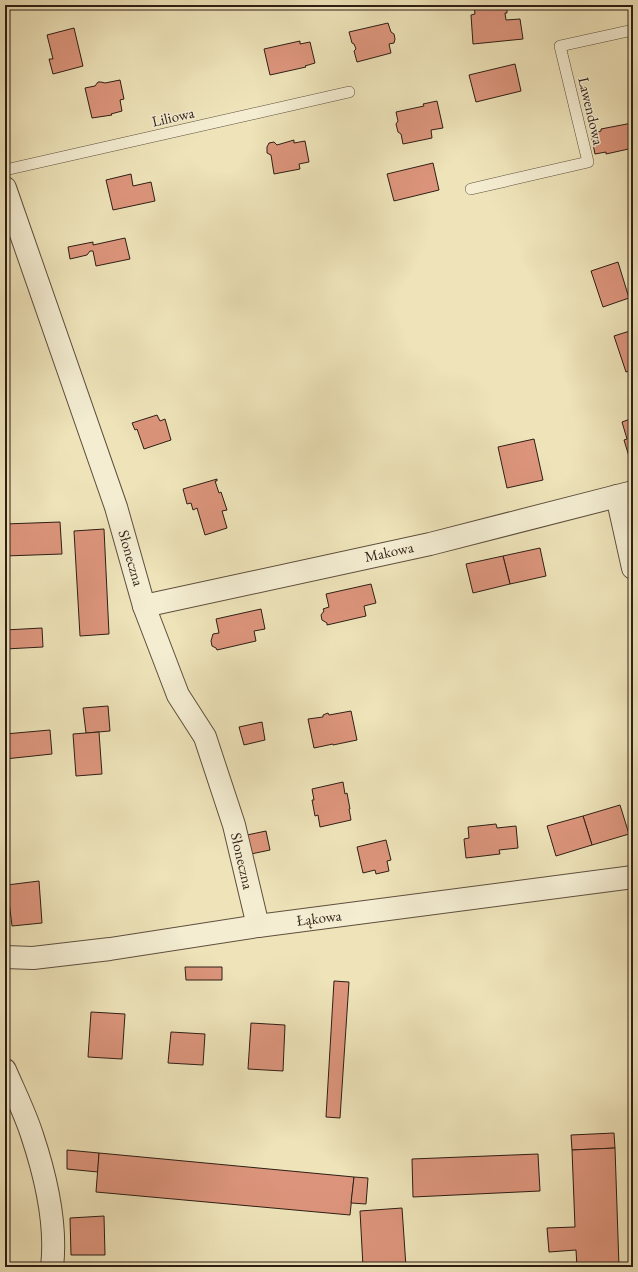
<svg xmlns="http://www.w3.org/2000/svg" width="638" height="1272" font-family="'EB Garamond',serif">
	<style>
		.building { fill: #dc957c; stroke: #2e1e14 }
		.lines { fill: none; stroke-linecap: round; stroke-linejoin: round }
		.lane-casing { stroke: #5e4f3d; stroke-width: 12 }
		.street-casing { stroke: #5e4f3d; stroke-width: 24 }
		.lane { stroke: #f4edd2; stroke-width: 11 }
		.street { stroke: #f4edd2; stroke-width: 22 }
		.labels { text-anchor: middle; stroke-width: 3; stroke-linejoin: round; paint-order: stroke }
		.street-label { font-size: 15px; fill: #2e1e14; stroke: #f4edd2 }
	</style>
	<rect width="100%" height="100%" fill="#eee3b9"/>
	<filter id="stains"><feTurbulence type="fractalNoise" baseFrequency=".005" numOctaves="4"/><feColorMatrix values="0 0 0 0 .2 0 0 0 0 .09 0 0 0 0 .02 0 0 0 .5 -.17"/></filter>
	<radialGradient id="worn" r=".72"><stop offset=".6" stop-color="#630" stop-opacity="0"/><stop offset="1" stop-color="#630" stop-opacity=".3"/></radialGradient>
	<!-- building -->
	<g class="building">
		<polygon points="474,5 507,5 507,13 505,13 506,20 520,19 523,39 473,44 471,15 475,14"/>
		<polygon points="388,23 391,32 394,34 395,39 394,43 389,44 391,53 357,62 354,51 356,49 354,44 352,43 349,32"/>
		<polygon points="74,28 83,66 53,74 49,59 53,59 47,35"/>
		<polygon points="300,41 300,44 310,42 315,63 305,66 306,67 270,75 264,49"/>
		<polygon points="515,64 521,91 476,102 469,75"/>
		<polygon points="120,80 124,99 120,100 122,111 111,114 112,115 92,118 85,88 95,86 98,82 101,82 105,83"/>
		<polygon points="437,101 443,128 431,130 432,138 403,144 401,134 398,132 396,124 398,121 396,112 424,106 423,104"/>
		<polygon points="632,123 633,128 633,148 606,154 606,152 595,154 591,134 601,131 601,129"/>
		<polygon points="294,140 294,143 305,141 309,162 299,164 300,169 274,174 271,155 267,153 267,147 269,143 274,142 277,145"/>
		<polygon points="433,163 439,190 394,201 387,174"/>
		<polygon points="131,174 133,186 151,182 155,201 113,210 106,180"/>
		<polygon points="125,238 130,259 96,266 93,251 90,251 87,255 70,259 68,247 93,242 93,245"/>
		<polygon points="618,262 629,298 603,307 591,271"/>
		<polygon points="633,330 633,370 626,372 614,336"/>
		<polygon points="157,415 160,421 165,419 171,440 144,449 137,429 135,430 132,423"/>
		<polygon points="633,418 633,462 631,463 624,440 627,439 622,422"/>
		<polygon points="534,439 543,480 507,488 498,447"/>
		<polygon points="217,479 217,481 215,481 219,493 221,492 227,510 222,511 227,528 205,535 197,508 193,510 191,503 187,504 183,489"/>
		<polygon points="60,522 62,554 5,556 5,524"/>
		<polygon points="104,529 109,634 80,636 74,531"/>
		<polygon points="540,548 546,576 510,584 503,556"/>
		<polygon points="503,556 510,584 473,593 466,564"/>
		<polygon points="371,584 376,603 364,606 366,616 327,625 327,623 322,620 321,615 324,611 323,609 329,607 326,594"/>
		<polygon points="261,609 265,629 254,631 256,641 217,650 216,648 212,646 211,641 213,634 219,633 216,619"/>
		<polygon points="42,628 43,647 5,649 5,630"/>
		<polygon points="5,652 7,652 8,674 5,674"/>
		<polygon points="108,706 110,731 86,733 83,708"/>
		<polygon points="351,711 357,740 333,745 333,744 314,748 308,719 323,717 323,715 328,713 329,715"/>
		<polygon points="262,722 265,740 244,745 239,727"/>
		<polygon points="50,730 52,754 5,759 5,734"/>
		<polygon points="99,732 102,774 76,776 73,734"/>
		<polygon points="343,782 345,794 347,793 350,809 349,809 351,820 320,827 318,815 315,816 312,800 314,800 312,789"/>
		<polygon points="620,805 629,834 592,845 583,816"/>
		<polygon points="583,816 592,845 556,856 547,826"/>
		<polygon points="496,824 497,828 516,826 518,848 499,850 500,854 466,858 464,839 469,838 468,827"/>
		<polygon points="266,831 270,850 251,854 247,835"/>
		<polygon points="386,840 391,860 387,861 389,871 376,874 375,870 363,873 357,847"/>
		<polygon points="39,881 42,923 12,926 7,885"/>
		<polygon points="185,967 222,967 222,980 186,980"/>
		<polygon points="334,981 349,982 340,1118 326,1117"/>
		<polygon points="91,1012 125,1014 122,1059 88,1057"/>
		<polygon points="251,1023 285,1025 283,1071 248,1069"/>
		<polygon points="171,1032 205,1034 203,1065 168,1063"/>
		<polygon points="614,1133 615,1148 572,1150 571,1135"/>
		<polygon points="615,1148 619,1267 577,1267 576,1250 549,1252 547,1228 575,1227 572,1150"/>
		<polygon points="67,1150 99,1153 98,1172 67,1169"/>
		<polygon points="99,1153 354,1177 350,1215 96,1192"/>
		<polygon points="538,1154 540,1191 413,1197 412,1159"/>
		<polygon points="354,1177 368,1178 366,1204 351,1203"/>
		<polygon points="402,1208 406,1267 363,1267 360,1211"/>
		<polygon points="104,1216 105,1255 71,1255 70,1218"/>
	</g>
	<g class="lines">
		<defs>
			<g id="lane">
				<polyline points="5,170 349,92"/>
				<polyline points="471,189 588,162 560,46 633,30"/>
			</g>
			<g id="street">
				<polyline points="5,188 116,507 144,606 178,695 205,737 234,825 258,926"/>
				<polyline points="617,496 633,568"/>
				<polyline points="144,606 430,544 633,492"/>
				<polyline points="5,957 33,958 110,949 258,926 633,877"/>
				<path d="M5 1070C14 1091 25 1113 32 1135 45 1174 57 1225 52 1267"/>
			</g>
		</defs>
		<!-- lane casing -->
		<use href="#lane" class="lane-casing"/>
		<!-- street casing -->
		<use href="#street" class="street-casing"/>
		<!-- lane -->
		<use href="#lane" class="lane"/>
		<!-- street -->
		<use href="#street" class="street"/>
	</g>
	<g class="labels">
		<!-- street labels -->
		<g class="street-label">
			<text transform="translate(591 111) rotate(77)" y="5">Lawendowa</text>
			<text transform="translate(173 117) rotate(-13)" y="5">Liliowa</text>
			<text transform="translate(389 552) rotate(-12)" y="5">Makowa</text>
			<text transform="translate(131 558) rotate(74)" y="5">Słoneczna</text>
			<text transform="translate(242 861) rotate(77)" y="5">Słoneczna</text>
			<text transform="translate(319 918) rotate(-7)" y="5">Łąkowa</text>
		</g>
	</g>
	<!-- margin -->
	<rect width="638" height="1272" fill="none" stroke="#eee3b9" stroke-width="20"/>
	<rect x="6" y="6" width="626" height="1260" fill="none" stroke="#2e1e14" stroke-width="2"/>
	<rect x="10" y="10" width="618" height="1252" fill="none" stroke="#2e1e14"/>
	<rect width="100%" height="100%" filter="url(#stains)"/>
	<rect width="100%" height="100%" fill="url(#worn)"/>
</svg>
